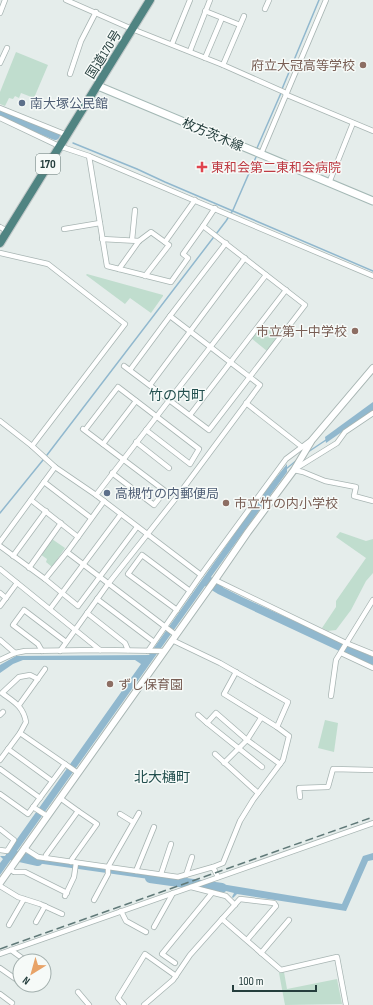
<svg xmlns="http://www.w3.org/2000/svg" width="373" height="1005" font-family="'Sofia Sans Condensed','Noto Sans JP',sans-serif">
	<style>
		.green { fill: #c0ddce }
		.water { fill: #91b8ce }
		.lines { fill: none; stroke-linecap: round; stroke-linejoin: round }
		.stream { stroke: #91b8ce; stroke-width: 1.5 }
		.river { stroke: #91b8ce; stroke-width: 10 }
		.minor-casing { stroke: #a8b5b3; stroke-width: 6 }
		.tertiary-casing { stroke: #a8b5b3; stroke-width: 8 }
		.secondary-casing { stroke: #a4b8b5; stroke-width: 9 }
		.trunk-casing { stroke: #c2c9c9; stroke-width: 10 }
		.minor { stroke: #fff; stroke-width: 4.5 }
		.tertiary { stroke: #fff; stroke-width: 6 }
		.secondary { stroke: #fff; stroke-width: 7 }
		.trunk { stroke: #508482; stroke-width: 8 }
		.rail { stroke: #607978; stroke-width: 1.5; stroke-dasharray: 8 4; stroke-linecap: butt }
		.education-dot { fill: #8d6e63; stroke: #f6faf8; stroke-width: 1.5 }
		.service-dot { fill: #5c6f8a; stroke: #f6faf8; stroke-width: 1.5 }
		.health-dot { fill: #e0444e; stroke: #f6faf8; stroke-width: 1.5 }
		.labels { text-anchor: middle; stroke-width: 3; stroke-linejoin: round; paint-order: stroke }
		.shield { fill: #f6faf8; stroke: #647675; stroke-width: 1 }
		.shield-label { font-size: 12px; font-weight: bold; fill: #253e3d }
		.street-label { font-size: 13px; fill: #253e3d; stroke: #f6faf8 }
		.education-label { font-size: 13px; fill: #785e54; stroke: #f6faf8; text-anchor: end }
		.service-label { font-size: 13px; fill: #4e5e75; stroke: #f6faf8; text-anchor: start }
		.health-label { font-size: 13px; fill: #be3a42; stroke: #f6faf8; text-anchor: start }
		.neighbourhood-label { font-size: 14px; fill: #224f4e; stroke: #f6faf8 }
	</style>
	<rect width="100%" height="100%" fill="#e5edeb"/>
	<!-- green -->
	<g class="green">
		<polygon points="16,52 48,65 34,98 21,93 19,98 15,96 13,99 9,98 5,106 0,104 0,92"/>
		<polygon points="87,274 163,295 163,296 151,313 130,298 125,304 86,275"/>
		<polygon points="261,324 278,337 267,351 251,338"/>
		<polygon points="340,532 366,541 373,539 373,573 366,581 351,610 336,630 328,631 322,628 336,607 336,601 366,558 336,537"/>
		<polygon points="52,539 65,548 52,567 46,562 47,559 40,554"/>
		<polygon points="325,720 338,723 334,752 318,748"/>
		<polygon points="284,972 287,989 337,979 342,1004 285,1005 279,973"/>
	</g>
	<!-- water -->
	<g class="water">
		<polygon points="373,402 373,410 326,443 325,437"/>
		<polygon points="287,464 287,472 211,577 224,588 242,597 373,657 373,665 337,650 260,614 218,594 205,586 0,875 0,863 3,859 0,856 5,856 141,664 135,660 23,660 13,664 0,673 0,665 16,656 149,655 259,499"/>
		<polygon points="373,853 373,860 368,861 346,911 237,894 233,898 232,897 234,893 206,886 215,883 342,904 363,856"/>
		<polygon points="25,857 162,877 163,881 22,861"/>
	</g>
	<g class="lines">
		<!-- stream -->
		<g class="stream">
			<polyline points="282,89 319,0"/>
			<polyline points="73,143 137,169 165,182 373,271"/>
			<polyline points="257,148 281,93"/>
			<polyline points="308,452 326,440"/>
			<polyline points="47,455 226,221 233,210 256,157"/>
			<polyline points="286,469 297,460"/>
			<polyline points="0,513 43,460"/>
		</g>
		<!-- river -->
		<g class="river">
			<polyline points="0,112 55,135"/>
			<polyline points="11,855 38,861"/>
			<polyline points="150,878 222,888"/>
		</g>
		<defs>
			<g id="minor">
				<polyline points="66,0 132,29 223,65 284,92 287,95 373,131"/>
				<polyline points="265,9 269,0"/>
				<polyline points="205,11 240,25"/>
				<polyline points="0,13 5,0"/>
				<polyline points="172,44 190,0"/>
				<polyline points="190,51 210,0"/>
				<polyline points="205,58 222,18"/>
				<polyline points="0,63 7,48"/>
				<polyline points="223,65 244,16"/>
				<polyline points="70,74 81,41 96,12"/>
				<polyline points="0,108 67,135"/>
				<polyline points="0,118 59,146 89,156 373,276"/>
				<polyline points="261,154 326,0"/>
				<polyline points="89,156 107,266 171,282 188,258 183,254 203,226"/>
				<polyline points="329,183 353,123"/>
				<polyline points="0,227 7,231"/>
				<polyline points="64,229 100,223"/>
				<polyline points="102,239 139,241"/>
				<polyline points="132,240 135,210"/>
				<polyline points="165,242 195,200"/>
				<polyline points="0,253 48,264 125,324 32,446"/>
				<polyline points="119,269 139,241 151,232 169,245 145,276"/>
				<polyline points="124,366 209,430 305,305 203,226 215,208"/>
				<polyline points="130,370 170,316"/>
				<polyline points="150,385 245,258"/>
				<polyline points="246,403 302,447"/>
				<polyline points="190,415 286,290"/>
				<polyline points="0,421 32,446 55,467 96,495 201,575"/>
				<polyline points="83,429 165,491 154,505 112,473"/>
				<polyline points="85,430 118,387 199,449 190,464 146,430"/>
				<polyline points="136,442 169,468"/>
				<polyline points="103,444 136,401"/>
				<polyline points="295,469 337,443 345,432 373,413"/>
				<polyline points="294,470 303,472 325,481 356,487 354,496 373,501"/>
				<polyline points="44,482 91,518"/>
				<polyline points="96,495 266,275"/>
				<polyline points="31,500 78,537 67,552 176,635"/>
				<polyline points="78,537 104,501"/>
				<polyline points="0,542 55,467"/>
				<polyline points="0,546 45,579"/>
				<polyline points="67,552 45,579 78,606 137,527"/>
				<polyline points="13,556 46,511"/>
				<polyline points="29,568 61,523"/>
				<polyline points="0,569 100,650"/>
				<polyline points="215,580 346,643 373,654"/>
				<polyline points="0,593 6,598"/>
				<polyline points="97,599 154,642"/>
				<polyline points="0,606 17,583"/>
				<polyline points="50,609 121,514"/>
				<polyline points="177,610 128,574 142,555 190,591"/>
				<polyline points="87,613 125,643 128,650"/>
				<polyline points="0,640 15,653"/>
				<polyline points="172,640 220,663 288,702 277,727 289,736 283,760 253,800 240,821 223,863 213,867"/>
				<polyline points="42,651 38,644 13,625 24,610 66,642"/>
				<polyline points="60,651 108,584 176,498 260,385 170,316 226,243"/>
				<polyline points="148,651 201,575 286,459 310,441"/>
				<polyline points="341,653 373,668"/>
				<polyline points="0,660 15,653 25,651 100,650 164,651"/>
				<polyline points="236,672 224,694 277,727"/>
				<polyline points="331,696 336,660 373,600"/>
				<polyline points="19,705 45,669"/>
				<polyline points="0,715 3,712"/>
				<polyline points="198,715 207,723 216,713 247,740 280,764"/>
				<polyline points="207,723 262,767"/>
				<path d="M20 733 26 722C23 706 14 702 2 693L19 677 30 675 38 679"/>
				<polyline points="8,749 52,781"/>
				<polyline points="215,754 258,793"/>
				<polyline points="0,760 20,733 78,773"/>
				<polyline points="224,763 247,740 261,718"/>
				<polyline points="0,769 40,798"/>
				<polyline points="0,794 28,814 65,764"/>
				<polyline points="300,797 299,788 328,787 333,769 373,770"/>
				<polyline points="60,798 78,811"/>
				<polyline points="33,807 47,816"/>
				<polyline points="120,814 133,822"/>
				<polyline points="0,829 14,840 7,851 0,850"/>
				<polyline points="24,848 38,857 178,877 213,867 218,877"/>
				<polyline points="46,858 46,855 78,811 97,824 72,859 71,862"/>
				<polyline points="10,869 14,872 25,872 67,893"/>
				<polyline points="136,871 154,827"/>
				<polyline points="161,874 171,844"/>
				<polyline points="186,875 192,857"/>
				<polyline points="0,886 18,897 40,904 62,914"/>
				<polyline points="191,887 226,896 235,905"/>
				<polyline points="65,896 74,877 76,863"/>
				<polyline points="94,900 108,874 108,867 139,813"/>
				<polyline points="121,911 126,921 146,932"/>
				<polyline points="222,919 240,899 274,903 276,906 247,940"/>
				<polyline points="36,922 45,906"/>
				<polyline points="9,925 24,899"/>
				<polyline points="154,927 173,893"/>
				<polyline points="11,950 26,961"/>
				<polyline points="261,953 289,920"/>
				<polyline points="0,954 373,823"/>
				<polyline points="175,963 162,954 212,893"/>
				<polyline points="0,968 20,982"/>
				<polyline points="78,992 89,1005"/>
				<polyline points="0,994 12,1003"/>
				<polyline points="124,1005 118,998 145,954 176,976"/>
				<polyline points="144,1005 173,980 190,955 222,919 281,970 337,957 346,1005"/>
			</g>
			<polyline id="tertiary" points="0,883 215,580 248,532 294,470 312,440 373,368"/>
			<polyline id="secondary" points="98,86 373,201"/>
			<polyline id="trunk" points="0,243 150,0"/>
		</defs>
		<!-- minor casing -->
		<use href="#minor" class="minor-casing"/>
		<!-- tertiary casing -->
		<use href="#tertiary" class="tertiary-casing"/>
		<!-- secondary casing -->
		<use href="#secondary" class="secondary-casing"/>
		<!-- trunk casing -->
		<use href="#trunk" class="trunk-casing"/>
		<!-- minor -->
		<use href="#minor" class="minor"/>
		<!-- tertiary -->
		<use href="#tertiary" class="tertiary"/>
		<!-- secondary -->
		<use href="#secondary" class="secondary"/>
		<!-- trunk -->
		<use href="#trunk" class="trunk"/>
		<!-- rail -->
		<polyline class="rail" points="0,949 373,817"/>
	</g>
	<!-- markers -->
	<g class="education-dot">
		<circle cx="363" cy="65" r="4"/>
		<circle cx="355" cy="331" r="4"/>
		<circle cx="226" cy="503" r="4"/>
		<circle cx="110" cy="684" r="4"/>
	</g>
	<g class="service-dot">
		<circle cx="22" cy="103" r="4"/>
		<circle cx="107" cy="493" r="4"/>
	</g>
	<path class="health-dot" d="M200 161h4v4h4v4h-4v4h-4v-4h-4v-4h4z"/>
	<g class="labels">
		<!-- shield labels -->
		<rect class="shield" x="36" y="154" width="24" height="20" rx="3"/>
		<g class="shield-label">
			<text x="48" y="168">170</text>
		</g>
		<!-- street labels -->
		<g class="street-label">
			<text transform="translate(103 54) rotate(-58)" y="5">国道170号</text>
			<text transform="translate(213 134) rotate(23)" y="5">枚方茨木線</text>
		</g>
		<!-- education labels -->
		<g class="education-label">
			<text x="355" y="70">府立大冠高等学校</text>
			<text x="347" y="336">市立第十中学校</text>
			<text x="234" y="508" text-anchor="start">市立竹の内小学校</text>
			<text x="118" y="689" text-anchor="start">ずし保育園</text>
		</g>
		<!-- service labels -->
		<g class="service-label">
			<text x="30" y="108">南大塚公民館</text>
			<text x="115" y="498">高槻竹の内郵便局</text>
		</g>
		<!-- health labels -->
		<g class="health-label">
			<text x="211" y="172">東和会第二東和会病院</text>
		</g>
		<!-- neighbourhood labels -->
		<g class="neighbourhood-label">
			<text x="177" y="400">竹の内町</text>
			<text x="162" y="782">北大樋町</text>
		</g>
	</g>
	<!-- north arrow -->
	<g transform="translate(32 973) rotate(217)"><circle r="19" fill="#f6faf8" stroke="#a2afad"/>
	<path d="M0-3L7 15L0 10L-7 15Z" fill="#e8a368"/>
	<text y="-6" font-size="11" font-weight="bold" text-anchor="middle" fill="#253e3d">N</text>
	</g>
	<!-- scale -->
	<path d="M233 985v6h83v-6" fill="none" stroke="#253e3d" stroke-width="2"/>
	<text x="239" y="985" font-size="12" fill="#253e3d" stroke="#f6faf8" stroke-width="3" paint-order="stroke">100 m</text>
</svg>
